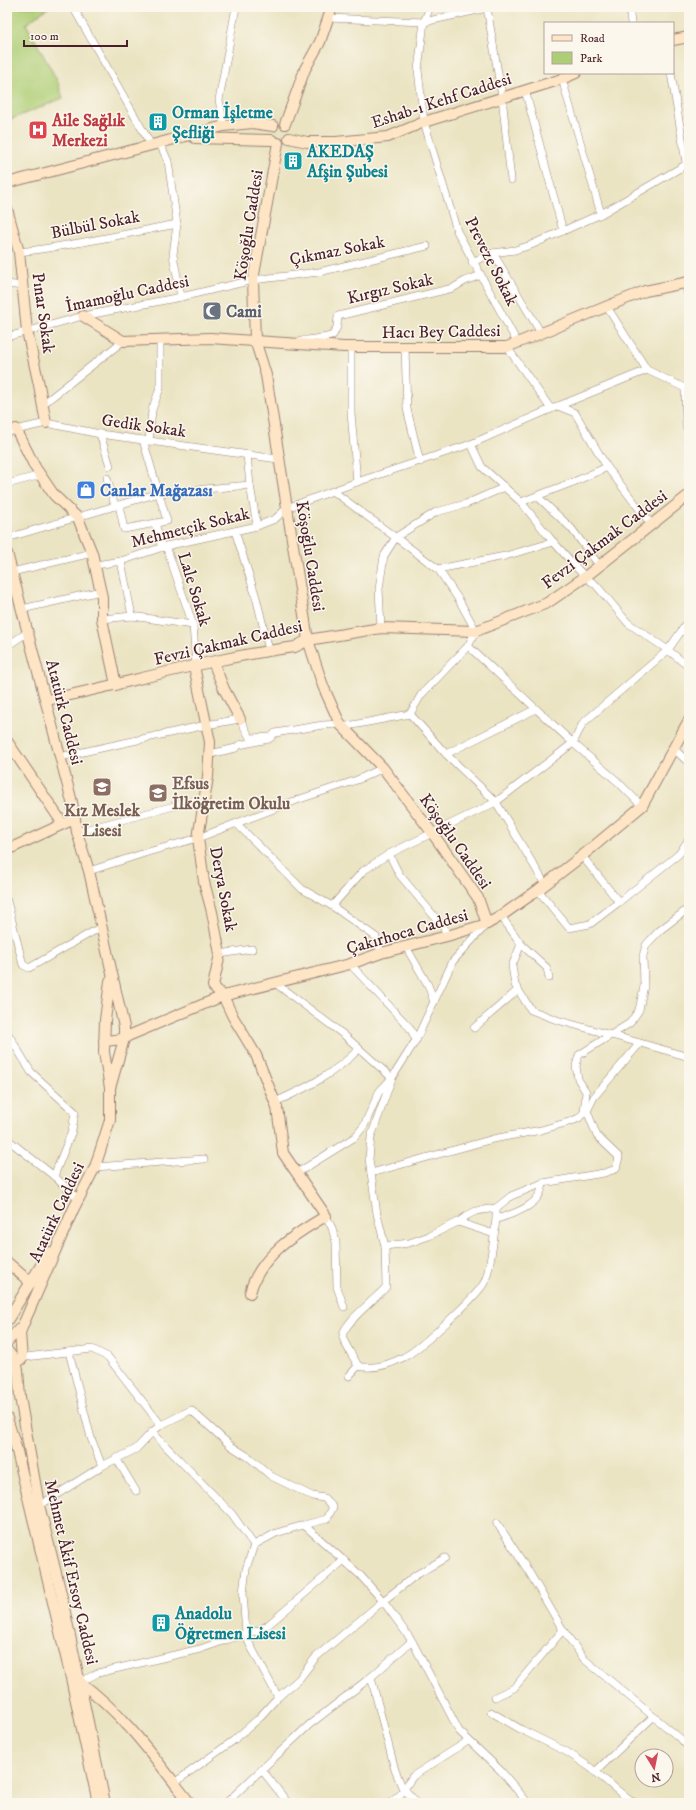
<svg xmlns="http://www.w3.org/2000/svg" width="696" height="1810" font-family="'IM FELL DW Pica',serif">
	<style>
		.green { fill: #aece75; stroke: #7c7650 }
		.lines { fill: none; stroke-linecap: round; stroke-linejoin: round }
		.street-casing { stroke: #9a8277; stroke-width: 8 }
		.secondary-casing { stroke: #9a8277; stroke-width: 12 }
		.street { stroke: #fff; stroke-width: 7 }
		.secondary { stroke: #fde5c5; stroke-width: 10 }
		.labels { text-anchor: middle; stroke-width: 3; stroke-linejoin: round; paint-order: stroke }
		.street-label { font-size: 17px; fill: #4a1f2b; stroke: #fbf7ec }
		.culture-label { font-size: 17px; font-weight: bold; fill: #0d838f; stroke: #fbf7ec; text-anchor: start }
		.health-label { font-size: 17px; font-weight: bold; fill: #be3a42; stroke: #fbf7ec; text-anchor: start }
		.worship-label { font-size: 17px; font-weight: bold; fill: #5b616d; stroke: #fbf7ec; text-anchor: start }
		.shop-label { font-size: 17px; font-weight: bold; fill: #366cbe; stroke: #fbf7ec; text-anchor: start }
		.education-label { font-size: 17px; font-weight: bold; fill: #785e54; stroke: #fbf7ec; text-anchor: start }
	</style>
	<rect width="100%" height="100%" fill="#fbf7ec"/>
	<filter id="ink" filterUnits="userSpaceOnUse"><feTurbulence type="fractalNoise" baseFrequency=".025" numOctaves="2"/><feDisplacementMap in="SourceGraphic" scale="8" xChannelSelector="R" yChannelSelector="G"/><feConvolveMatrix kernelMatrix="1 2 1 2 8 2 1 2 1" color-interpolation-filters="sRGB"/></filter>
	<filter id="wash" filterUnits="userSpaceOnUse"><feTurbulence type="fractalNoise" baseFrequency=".012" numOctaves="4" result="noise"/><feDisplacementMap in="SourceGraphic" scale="16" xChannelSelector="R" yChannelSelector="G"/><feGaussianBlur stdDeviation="0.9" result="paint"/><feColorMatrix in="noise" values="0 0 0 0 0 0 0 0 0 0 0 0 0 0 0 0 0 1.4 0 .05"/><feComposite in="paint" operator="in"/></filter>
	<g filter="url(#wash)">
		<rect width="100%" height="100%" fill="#ebe4c3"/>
		<!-- green -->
		<polygon class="green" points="7,7 49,7 26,24 57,80 63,98 7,121"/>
	</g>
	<g filter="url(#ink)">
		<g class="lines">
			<defs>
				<g id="street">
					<polyline points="73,7 151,145"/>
					<polyline points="430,7 424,22 418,70 424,122 457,231 517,342"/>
					<polyline points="629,7 631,23"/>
					<polyline points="487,8 502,97 511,180"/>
					<polyline points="328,18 424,22 491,7"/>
					<polyline points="671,73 689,180"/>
					<polyline points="562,79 601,214"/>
					<polyline points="525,90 563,231"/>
					<polyline points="224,126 219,100 236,7"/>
					<polyline points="160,144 168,161 177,224 173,255 181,297"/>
					<path d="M19 252C72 246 124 234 177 224"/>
					<polyline points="493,253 541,333"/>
					<polyline points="472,262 493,253 515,250 531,245 601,214 687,164"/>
					<polyline points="685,283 689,299"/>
					<polyline points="7,284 22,286"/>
					<polyline points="607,307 647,370 689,390"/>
					<polyline points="7,337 83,316 181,297 253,280 319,272 427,246"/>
					<path d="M298 342C310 338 321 340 333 335L337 327 338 316 453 288 465 281 481 275"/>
					<polyline points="351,347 351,413 357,482"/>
					<polyline points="507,347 551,409"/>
					<polyline points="405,348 407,409 420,462"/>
					<polyline points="685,388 686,427 689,432"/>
					<polyline points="43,404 123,341"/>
					<polyline points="558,406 575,413 607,467 651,524"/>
					<polyline points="7,432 46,423 100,434 278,459"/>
					<polyline points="100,434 110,466"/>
					<polyline points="149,441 152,410 160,388 160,340"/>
					<polyline points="471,444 482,467 521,502 550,538 585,577 596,585 628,623 668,650 689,667"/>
					<polyline points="247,455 250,485 257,526"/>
					<polyline points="107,478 115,506"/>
					<polyline points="7,484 41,475"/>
					<polyline points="333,491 438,569 459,600 476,631 468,646 421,695 410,714 342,727"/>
					<polyline points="537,496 571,528 599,565"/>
					<polyline points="521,502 576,481 607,467"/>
					<polyline points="119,505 124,529 167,521 143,440"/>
					<polyline points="155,523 162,548"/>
					<polyline points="235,531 256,597 269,650"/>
					<polyline points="7,538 159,493 250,485"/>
					<polyline points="166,546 193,625 196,665"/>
					<polyline points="121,561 132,616"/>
					<polyline points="96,565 121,561 166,546 257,526 275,519 287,508 357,482 471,444 551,409 647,370"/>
					<polyline points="438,569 505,556 554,542"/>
					<polyline points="12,572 92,553"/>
					<polyline points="7,592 17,589"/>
					<polyline points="22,609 101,591"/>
					<polyline points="102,619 132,616 193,625"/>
					<polyline points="381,628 379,589 384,556 396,537 436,512 466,504 505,487"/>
					<polyline points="7,646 28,632"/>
					<polyline points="468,646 573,743 617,781 642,806"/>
					<polyline points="410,714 446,754 496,802 545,884"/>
					<polyline points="673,748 689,763"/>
					<polyline points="210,754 236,748 239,745 269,739 275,733 323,725 340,724"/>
					<polyline points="446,754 536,709"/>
					<polyline points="60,757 206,725 240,719 250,738 271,737"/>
					<polyline points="237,824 302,889 332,906 376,937 381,953"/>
					<polyline points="77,832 204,798"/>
					<polyline points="389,854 399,874 444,928 447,936"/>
					<polyline points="582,856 619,902 679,854 689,839"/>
					<polyline points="89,871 148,852 198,838 297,800 357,780 383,768"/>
					<polyline points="538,890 569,928 590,924 619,902"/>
					<polyline points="7,901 23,965 29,968 101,927"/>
					<polyline points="332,906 363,871 389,854 496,802 573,743 583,723 668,650 689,620"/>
					<polyline points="521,944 547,968 549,978"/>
					<polyline points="406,947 428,985 434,1002"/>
					<polyline points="220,954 252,949"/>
					<polyline points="350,964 410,1028 416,1040"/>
					<polyline points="275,983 344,1035 392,1078 379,1092 364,1126 355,1137 297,1173"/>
					<polyline points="474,1028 518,990"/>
					<polyline points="7,1032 31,1072 75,1112 72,1131 54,1176"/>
					<polyline points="640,1043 689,1057"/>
					<path d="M275 1102C307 1088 335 1073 359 1049"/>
					<polyline points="7,1139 54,1176 79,1200"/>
					<polyline points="95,1167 204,1159"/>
					<polyline points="371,1173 493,1139 541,1130 572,1121 579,1118 584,1112 586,1092 578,1079 576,1066 579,1055 630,1023 639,1010 644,986 643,956 646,945 659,931 689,908"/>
					<polyline points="326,1216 332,1228 336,1242 337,1287 344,1307"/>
					<path d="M497 1219C515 1213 541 1206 543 1183"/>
					<polyline points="458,1222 494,1234"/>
					<polyline points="385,1246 409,1243 429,1236 458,1222 468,1215 476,1211 496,1208 511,1196 543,1183 604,1173 616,1169 619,1157 597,1136 587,1111 594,1097 640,1043 557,1020 531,1010 515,985 512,966 521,944 501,916"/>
					<polyline points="69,1352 91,1438 102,1466"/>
					<polyline points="20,1360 26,1357 92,1349 108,1357 161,1425 152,1432 232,1514 254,1545"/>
					<path d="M358 1366C374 1370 389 1365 404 1357 419 1350 476 1297 484 1283 490 1272 497 1221 496 1208"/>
					<path d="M349 1376 358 1366C354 1357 346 1347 343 1338 339 1326 377 1298 386 1287L385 1246 377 1214 369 1159 371 1137 392 1078 416 1040 453 961 486 925"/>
					<polyline points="161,1425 191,1410 231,1446 250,1458 271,1476 312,1496 324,1498 333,1507 327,1519 304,1525"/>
					<polyline points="116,1458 136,1491"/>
					<polyline points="37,1507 102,1466 136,1449 152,1432"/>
					<polyline points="497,1523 529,1572 563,1630 584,1659 682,1740 689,1748"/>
					<polyline points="371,1677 395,1770 402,1787 417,1803"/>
					<polyline points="80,1682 98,1673 200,1649 246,1633 258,1631 268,1625 344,1560"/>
					<polyline points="278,1697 249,1643 246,1633 243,1593 246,1569 254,1545 276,1533 304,1525 360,1575 383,1601 412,1641 459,1731 501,1771 528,1803"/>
					<polyline points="495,1697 514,1688 563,1630"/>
					<polyline points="491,1712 522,1730 567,1752 591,1768 629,1800 636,1803"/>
					<polyline points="262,1770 288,1803"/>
					<polyline points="595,1772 653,1717"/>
					<polyline points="174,1783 234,1740 257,1720 278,1697 299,1679 316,1657 383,1601 416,1575 445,1558"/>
					<polyline points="226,1803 309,1725 371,1677 412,1641"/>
					<polyline points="390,1803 400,1795 413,1776 468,1741"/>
				</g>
				<g id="secondary">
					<polyline points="673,40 689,37"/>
					<polyline points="285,124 305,69 320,42 332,7"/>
					<polyline points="195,138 272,140"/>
					<polyline points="289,138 307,142 336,142 388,137 424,122 562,79 576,73"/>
					<polyline points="278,143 253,280 255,340 266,375 308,640 323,686 340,724 383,768 433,834 478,898 487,924"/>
					<polyline points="7,183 224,126 252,123 273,126"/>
					<polyline points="7,209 19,252 27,331 39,385 46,423"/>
					<polyline points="83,316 123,341 210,338 344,347 507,347 645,291 689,282"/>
					<polyline points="16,429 35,467 54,495 78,518 92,553 102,597 102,619 116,685"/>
					<polyline points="7,553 72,802 77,832 89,871 124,1027 124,1039 110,1088"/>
					<polyline points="213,662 224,689 240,719"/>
					<path d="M196 665 195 671 210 742 208 777 198 838 204 882 212 912 220 954 213 986 223 996 233 1017 256 1055 277 1107 283 1153 326 1216C295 1234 259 1256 250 1293"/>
					<path d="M47 700C129 683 211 658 295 647L308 640 381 628 476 631 547 603 585 577 689 495"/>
					<polyline points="7,741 63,824 75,819"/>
					<polyline points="7,850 63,824"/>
					<polyline points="104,1041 124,1039 128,1036 223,996 350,964 381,953 447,936 487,924 501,916 538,890 582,856 642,806 689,720"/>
					<polyline points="7,1262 31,1283"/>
					<polyline points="7,1321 49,1252"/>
					<polyline points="7,1342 23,1325 73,1210 95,1167 110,1120 110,1088 104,1052 105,1020 110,981"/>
					<polyline points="7,1350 16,1362 18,1370 20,1397 39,1505 61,1593 105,1803"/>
					<polyline points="22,1359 20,1333 23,1325"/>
					<polyline points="7,1418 16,1447 71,1678 98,1803"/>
					<path d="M80 1682C124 1714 156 1760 190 1803"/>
				</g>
			</defs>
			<!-- street casing -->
			<use href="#street" class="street-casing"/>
			<!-- secondary casing -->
			<use href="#secondary" class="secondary-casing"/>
			<!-- street -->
			<use href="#street" class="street"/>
			<!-- secondary -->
			<use href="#secondary" class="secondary"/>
		</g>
	</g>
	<!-- icons -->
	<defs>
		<symbol id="building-square" viewBox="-11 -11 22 22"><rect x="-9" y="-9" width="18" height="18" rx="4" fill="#0f9aa8" stroke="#fbf7ec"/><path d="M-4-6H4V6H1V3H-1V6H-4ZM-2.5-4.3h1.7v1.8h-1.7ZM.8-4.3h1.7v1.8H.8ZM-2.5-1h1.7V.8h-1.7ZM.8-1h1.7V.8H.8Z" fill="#fff"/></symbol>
		<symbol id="hospital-square" viewBox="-11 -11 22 22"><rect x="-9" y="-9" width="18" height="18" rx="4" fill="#e0444e" stroke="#fbf7ec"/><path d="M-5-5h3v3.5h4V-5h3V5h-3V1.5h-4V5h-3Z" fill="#fff"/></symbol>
		<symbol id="mosque-square" viewBox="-11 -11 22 22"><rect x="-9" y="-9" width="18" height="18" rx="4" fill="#6b7280" stroke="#fbf7ec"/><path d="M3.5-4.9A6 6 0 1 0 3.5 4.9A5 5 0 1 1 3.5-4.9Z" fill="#fff"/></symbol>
		<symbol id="shop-square" viewBox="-11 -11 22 22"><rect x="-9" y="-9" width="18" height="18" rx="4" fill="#3f7fe0" stroke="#fbf7ec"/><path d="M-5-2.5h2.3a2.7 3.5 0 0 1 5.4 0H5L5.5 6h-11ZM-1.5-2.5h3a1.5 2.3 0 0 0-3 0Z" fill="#fff"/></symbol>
		<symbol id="school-square" viewBox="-11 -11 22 22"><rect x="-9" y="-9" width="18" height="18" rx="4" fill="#8d6e63" stroke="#fbf7ec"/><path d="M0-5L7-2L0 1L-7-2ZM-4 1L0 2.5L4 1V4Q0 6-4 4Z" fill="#fff"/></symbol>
	</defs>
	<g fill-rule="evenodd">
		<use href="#building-square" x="147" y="111" width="22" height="22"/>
		<use href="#hospital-square" x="27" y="119" width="22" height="22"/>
		<use href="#building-square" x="282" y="150" width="22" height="22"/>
		<use href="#mosque-square" x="201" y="300" width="22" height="22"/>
		<use href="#shop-square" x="75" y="479" width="22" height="22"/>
		<use href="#school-square" x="91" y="776" width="22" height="22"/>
		<use href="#school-square" x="147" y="782" width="22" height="22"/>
		<use href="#building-square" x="150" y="1612" width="22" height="22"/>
	</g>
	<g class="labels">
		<!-- street labels -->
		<g class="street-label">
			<text transform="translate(441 100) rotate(-18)" y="6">Eshab-ı Kehf Caddesi</text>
			<text transform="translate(95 224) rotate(-11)" y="6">Bülbül Sokak</text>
			<text transform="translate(248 225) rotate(-81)" y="6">Köşoğlu Caddesi</text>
			<text transform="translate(337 250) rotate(-11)" y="6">Çıkmaz Sokak</text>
			<text transform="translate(492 261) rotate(63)" y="6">Preveze Sokak</text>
			<text transform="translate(390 288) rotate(-13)" y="6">Kırgız Sokak</text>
			<text transform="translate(127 293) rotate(-12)" y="6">İmamoğlu Caddesi</text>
			<text transform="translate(44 313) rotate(82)" y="6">Pınar Sokak</text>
			<text transform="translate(441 331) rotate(-1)" y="6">Hacı Bey Caddesi</text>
			<text transform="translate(144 425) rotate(8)" y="6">Gedik Sokak</text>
			<text transform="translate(190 527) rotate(-14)" y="6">Mehmetçik Sokak</text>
			<text transform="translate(604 539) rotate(-37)" y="6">Fevzi Çakmak Caddesi</text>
			<text transform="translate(311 556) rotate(81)" y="6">Köşoğlu Caddesi</text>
			<text transform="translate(195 589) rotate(73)" y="6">Lale Sokak</text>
			<text transform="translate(228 642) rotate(-13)" y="6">Fevzi Çakmak Caddesi</text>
			<text transform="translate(65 712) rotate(76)" y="6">Atatürk Caddesi</text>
			<text transform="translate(456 841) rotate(55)" y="6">Köşoğlu Caddesi</text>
			<text transform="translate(224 889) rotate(79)" y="6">Derya Sokak</text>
			<text transform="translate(407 931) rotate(-16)" y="6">Çakırhoca Caddesi</text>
			<text transform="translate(56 1212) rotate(-65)" y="6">Atatürk Caddesi</text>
			<text transform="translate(72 1572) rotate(77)" y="6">Mehmet Âkif Ersoy Caddesi</text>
		</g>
		<!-- culture labels -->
		<g class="culture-label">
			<text x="172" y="118">Orman İşletme<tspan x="172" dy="20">Şefliği</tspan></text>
			<text x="307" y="157">AKEDAŞ<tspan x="307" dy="20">Afşin Şubesi</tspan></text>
			<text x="175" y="1619">Anadolu<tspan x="175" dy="20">Öğretmen Lisesi</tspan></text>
		</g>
		<!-- health labels -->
		<g class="health-label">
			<text x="52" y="126">Aile Sağlık<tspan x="52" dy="20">Merkezi</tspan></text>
		</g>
		<!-- worship labels -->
		<g class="worship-label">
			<text x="226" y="317">Cami</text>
		</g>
		<!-- shop labels -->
		<g class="shop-label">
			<text x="100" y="496">Canlar Mağazası</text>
		</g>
		<!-- education labels -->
		<g class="education-label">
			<text x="172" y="789">Efsus<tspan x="172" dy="20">İlköğretim Okulu</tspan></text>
			<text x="102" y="816" text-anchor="middle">Kız Meslek<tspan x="102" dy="20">Lisesi</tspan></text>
		</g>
	</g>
	<!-- margin -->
	<rect width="696" height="1810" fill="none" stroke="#fbf7ec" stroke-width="24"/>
	<!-- legend -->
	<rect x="544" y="22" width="130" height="52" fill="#fbf7ec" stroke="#b4a19f"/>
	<rect x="552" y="35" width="20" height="6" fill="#fde5c5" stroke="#b4a19f"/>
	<text x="580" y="42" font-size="12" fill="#4a1f2b">Road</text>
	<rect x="552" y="52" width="20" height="12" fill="#aece75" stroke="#b4a19f"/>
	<text x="580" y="62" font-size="12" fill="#4a1f2b">Park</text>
	<!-- north arrow -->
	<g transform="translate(654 1768) rotate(170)"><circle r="19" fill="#fbf7ec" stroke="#b4a19f"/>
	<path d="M0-3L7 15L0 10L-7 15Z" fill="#d1495b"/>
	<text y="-6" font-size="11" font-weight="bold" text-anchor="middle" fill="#4a1f2b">N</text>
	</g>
	<!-- scale -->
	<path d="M24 40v6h103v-6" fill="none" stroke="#4a1f2b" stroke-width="2"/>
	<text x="30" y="40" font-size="12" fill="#4a1f2b" stroke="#fbf7ec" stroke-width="3" paint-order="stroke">100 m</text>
</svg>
